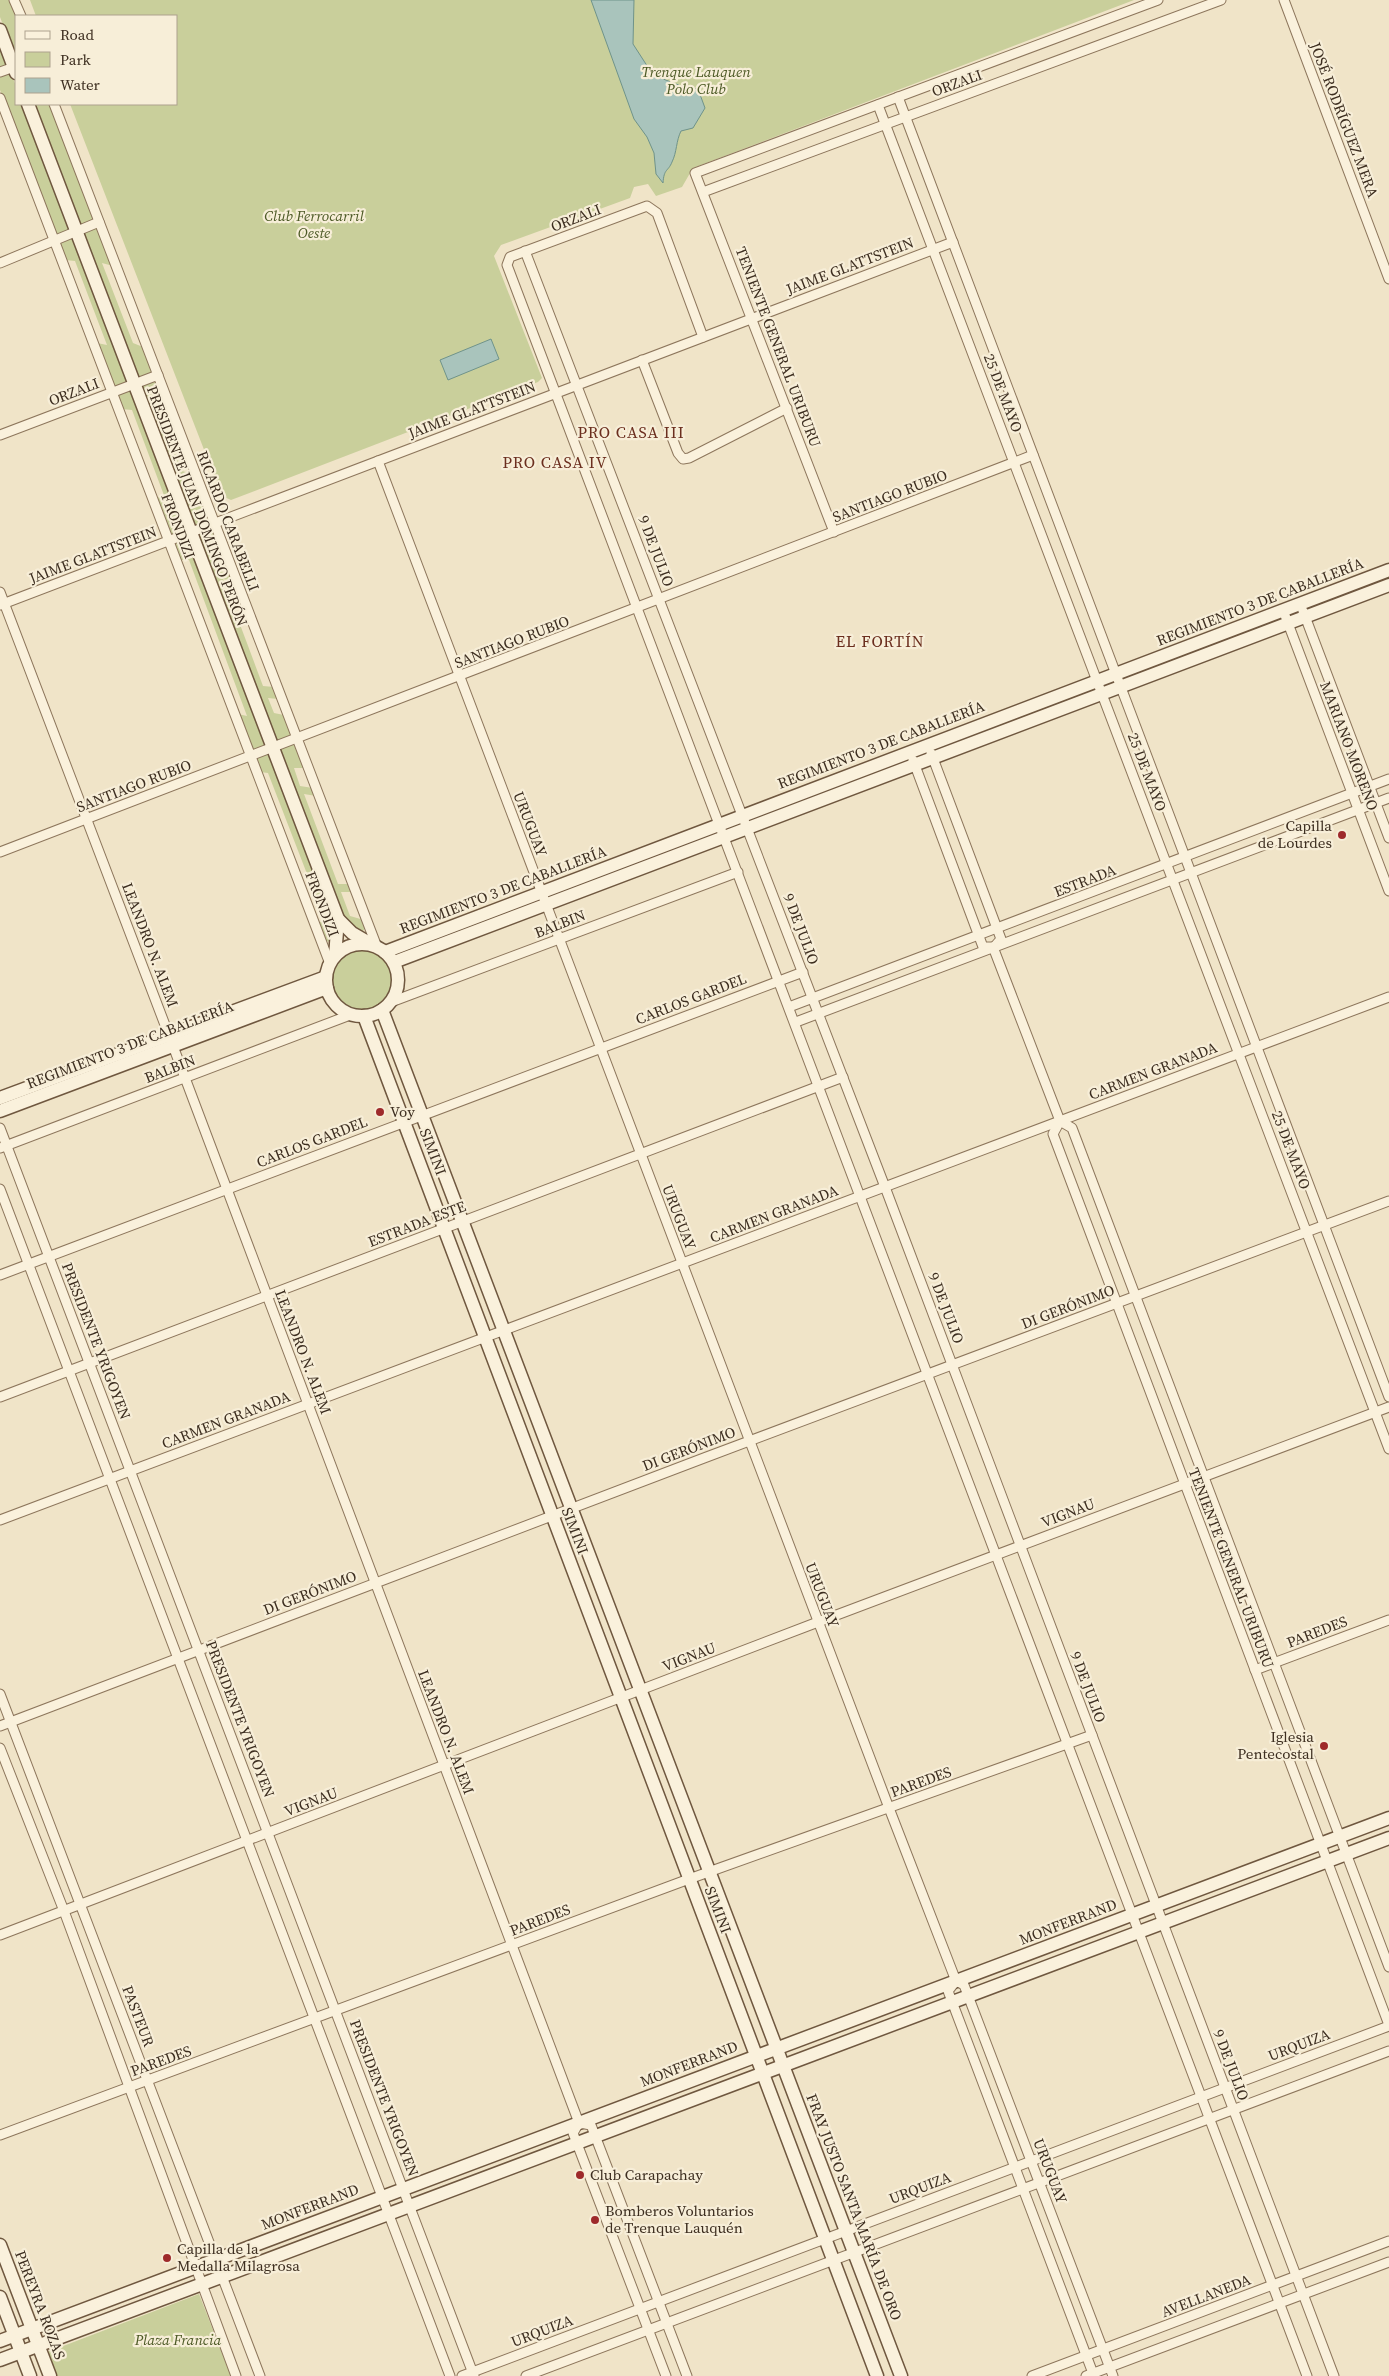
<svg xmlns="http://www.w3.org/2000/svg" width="1389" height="2376" font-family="'Source Serif 4',serif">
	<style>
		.green { fill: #c9cf9b }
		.water { fill: #a9c4bc; stroke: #6f938a }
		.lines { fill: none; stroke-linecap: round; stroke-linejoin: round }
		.street-casing { stroke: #8d765c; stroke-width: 11 }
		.secondary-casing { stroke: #6f573f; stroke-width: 15 }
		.street { stroke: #faf1dc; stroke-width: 9 }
		.secondary { stroke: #faf1dc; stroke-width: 12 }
		.poi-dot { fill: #9e2a2b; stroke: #f7eed8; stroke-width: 2 }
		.labels { text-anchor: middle; stroke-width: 4.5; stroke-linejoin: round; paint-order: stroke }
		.park-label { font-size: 15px; font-style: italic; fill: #4d5a26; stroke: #f7eed8 }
		.street-label { font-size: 15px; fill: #3d2e20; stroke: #f7eed8 }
		.poi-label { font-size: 15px; fill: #3d2e20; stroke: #f7eed8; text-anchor: start }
		.neighbourhood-label { font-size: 16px; letter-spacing: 1px; fill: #6b2e1e; stroke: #f7eed8 }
	</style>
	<rect width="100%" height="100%" fill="#f0e4c8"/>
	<!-- green -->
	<g class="green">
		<polygon points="0,0 11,0 17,16 16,60 0,17"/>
		<polygon points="30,0 1134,0 693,168 682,187 656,196 648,184 634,187 630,198 501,245 494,256 542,378 538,382 231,500 222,496 70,104 176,104 176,16 36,16"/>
		<polygon points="0,44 16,86 16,104 23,104 333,920 330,942 324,940 316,921 326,923 268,773 260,772 238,714 247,716 189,560 179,560 155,497 165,498 132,410 121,409 97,343 107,345 75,261 65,260 0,90"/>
		<polygon points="33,104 51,104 113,266 102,263 133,343 143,347 168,412 158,410 182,471 192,474 194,480 185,479 193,498 202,500 225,561 216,558 220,571 230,574 233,581 223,579 263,686 274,687 278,699 268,698 274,713 284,715 305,768 294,768 300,786 313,788 316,796 304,794 338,884 350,884 353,892 341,892 350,916 364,920 366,927 363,931 360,932 342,917"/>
		<circle cx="362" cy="980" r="31"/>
		<polygon points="199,2294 231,2376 53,2376 45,2353"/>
	</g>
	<!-- water -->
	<g class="water">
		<path d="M591 0H634L633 44 653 75 681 86 698 89 705 108 693 128 681 131C676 141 677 152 672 162 668 172 664 168 663 183L656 174 654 153 647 137 634 119Z"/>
		<polygon points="491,339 499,359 448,380 440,360"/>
	</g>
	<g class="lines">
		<defs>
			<g id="street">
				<polyline points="14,0 21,16"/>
				<polyline points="1284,0 1389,279"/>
				<polyline points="0,72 14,67"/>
				<polyline points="898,97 1389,1397"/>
				<polyline points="0,98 330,964"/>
				<polyline points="54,104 377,947"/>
				<polyline points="878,105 1389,1449"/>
				<polyline points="703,192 1221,0"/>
				<polyline points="525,251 885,1187 1334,2376"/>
				<polyline points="0,263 99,222"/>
				<polyline points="703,337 657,213 647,206 510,257 507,265 1307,2376"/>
				<polyline points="642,360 678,453 683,459 689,458 787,408"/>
				<polyline points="0,435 158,375"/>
				<polyline points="378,461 889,1808 956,1981 964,1985 1113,2376"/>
				<polyline points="834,532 695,173 1158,0"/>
				<polyline points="0,592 173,1046 579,2123 573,2133 666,2376"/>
				<polyline points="0,605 953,242"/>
				<polyline points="1283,610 1389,891"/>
				<polyline points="1303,611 1389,838"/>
				<polyline points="931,753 1001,939 994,947"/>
				<polyline points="913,760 983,947 991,947"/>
				<polyline points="0,852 1033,455"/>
				<polyline points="993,947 1060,1121 1072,1128 1389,1967"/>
				<polyline points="391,1002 738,872"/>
				<polyline points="789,1007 1389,779"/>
				<polyline points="796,1022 1389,798"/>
				<polyline points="1060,1121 1053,1134 1389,2025"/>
				<polyline points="0,1128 474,2376"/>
				<polyline points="0,1148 350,1015"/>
				<polyline points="0,1189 450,2376"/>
				<polyline points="0,1275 803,972"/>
				<polyline points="0,1397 843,1077"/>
				<polyline points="0,1520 1389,997"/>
				<polyline points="1255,1670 1389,1620"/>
				<polyline points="0,1694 260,2376"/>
				<polyline points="0,1726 704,1458 1389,1201"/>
				<polyline points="0,1748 64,1911 236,2376"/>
				<polyline points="0,1935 818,1622 1389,1407"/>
				<polyline points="956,1981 948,1991 1094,2376"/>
				<polyline points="579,2123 591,2125 687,2376"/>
				<polyline points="0,2135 689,1879 1092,1735"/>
				<polyline points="462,2376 1389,2026"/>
				<polyline points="526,2376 1389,2051"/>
				<polyline points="1032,2376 1389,2241"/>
				<polyline points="1086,2376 1389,2262"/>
			</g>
			<g id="secondary">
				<polyline points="0,30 16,73"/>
				<polyline points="28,104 338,919 335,956"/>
				<polyline points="338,919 352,933 371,944"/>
				<circle cx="362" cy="980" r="36"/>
				<polyline points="385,952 1389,570"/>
				<polyline points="394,962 1389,585"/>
				<polyline points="382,1010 901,2376"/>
				<polyline points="364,1016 877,2376"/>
				<polyline points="0,1098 326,977"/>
				<polyline points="0,1111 327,988"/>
				<polyline points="0,2245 50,2376"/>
				<polyline points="0,2297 30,2376"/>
				<polyline points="0,2341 1389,1818"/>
				<polyline points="0,2360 1389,1838"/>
			</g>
		</defs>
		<!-- street casing -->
		<use href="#street" class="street-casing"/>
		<!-- secondary casing -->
		<use href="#secondary" class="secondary-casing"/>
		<!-- street -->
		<use href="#street" class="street"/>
		<!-- secondary -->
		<use href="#secondary" class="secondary"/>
	</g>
	<!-- markers -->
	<g class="poi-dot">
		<circle cx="1342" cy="835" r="5"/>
		<circle cx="380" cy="1112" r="5"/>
		<circle cx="1324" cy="1746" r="5"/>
		<circle cx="580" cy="2175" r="5"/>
		<circle cx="595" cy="2220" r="5"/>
		<circle cx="167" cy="2258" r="5"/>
	</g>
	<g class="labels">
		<!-- park labels -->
		<g class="park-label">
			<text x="696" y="77">Trenque Lauquen<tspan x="696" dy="17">Polo Club</tspan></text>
			<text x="314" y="221">Club Ferrocarril<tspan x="314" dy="17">Oeste</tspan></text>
			<text x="178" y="2345">Plaza Francia</text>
		</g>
		<!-- street labels -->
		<g class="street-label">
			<text transform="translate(957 83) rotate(-20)" y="5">ORZALI</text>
			<text transform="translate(1344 120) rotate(69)" y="5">JOSÉ RODRÍGUEZ MERA</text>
			<text transform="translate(576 218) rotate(-21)" y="5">ORZALI</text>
			<text transform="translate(850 266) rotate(-21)" y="5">JAIME GLATTSTEIN</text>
			<text transform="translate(778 347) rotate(69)" y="5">TENIENTE GENERAL URIBURU</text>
			<text transform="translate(74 392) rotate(-21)" y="5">ORZALI</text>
			<text transform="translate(1003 393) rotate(69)" y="5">25 DE MAYO</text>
			<text transform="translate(472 410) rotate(-21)" y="5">JAIME GLATTSTEIN</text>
			<text transform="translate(890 496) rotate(-21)" y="5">SANTIAGO RUBIO</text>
			<text transform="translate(197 506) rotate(69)" y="5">PRESIDENTE JUAN DOMINGO PERÓN</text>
			<text transform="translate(228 521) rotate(69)" y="5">RICARDO CARABELLI</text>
			<text transform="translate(178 526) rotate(69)" y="5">FRONDIZI</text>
			<text transform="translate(656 551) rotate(69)" y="5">9 DE JULIO</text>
			<text transform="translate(93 555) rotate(-21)" y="5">JAIME GLATTSTEIN</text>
			<text transform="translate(1260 602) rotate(-21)" y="5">REGIMIENTO 3 DE CABALLERÍA</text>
			<text transform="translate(512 642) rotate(-21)" y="5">SANTIAGO RUBIO</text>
			<text transform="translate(881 745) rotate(-21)" y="5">REGIMIENTO 3 DE CABALLERÍA</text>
			<text transform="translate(1349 746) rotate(69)" y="5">MARIANO MORENO</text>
			<text transform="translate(1147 772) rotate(69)" y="5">25 DE MAYO</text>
			<text transform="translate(134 786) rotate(-21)" y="5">SANTIAGO RUBIO</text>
			<text transform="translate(530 824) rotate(69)" y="5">URUGUAY</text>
			<text transform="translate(1085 881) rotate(-21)" y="5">ESTRADA</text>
			<text transform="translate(503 890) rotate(-21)" y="5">REGIMIENTO 3 DE CABALLERÍA</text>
			<text transform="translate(322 904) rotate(69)" y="5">FRONDIZI</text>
			<text transform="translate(560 924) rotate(-21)" y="5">BALBIN</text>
			<text transform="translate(801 929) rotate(69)" y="5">9 DE JULIO</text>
			<text transform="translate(150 945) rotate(69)" y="5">LEANDRO N. ALEM</text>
			<text transform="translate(691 999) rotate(-21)" y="5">CARLOS GARDEL</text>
			<text transform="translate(130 1045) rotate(-21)" y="5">REGIMIENTO 3 DE CABALLERÍA</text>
			<text transform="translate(170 1069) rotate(-21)" y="5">BALBIN</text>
			<text transform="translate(1153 1071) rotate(-21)" y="5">CARMEN GRANADA</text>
			<text transform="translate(312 1142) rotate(-21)" y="5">CARLOS GARDEL</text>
			<text transform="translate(1291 1150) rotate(69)" y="5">25 DE MAYO</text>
			<text transform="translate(433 1152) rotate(69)" y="5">SIMINI</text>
			<text transform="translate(774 1214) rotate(-21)" y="5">CARMEN GRANADA</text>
			<text transform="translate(679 1217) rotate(69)" y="5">URUGUAY</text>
			<text transform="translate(417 1224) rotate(-21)" y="5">ESTRADA ESTE</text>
			<text transform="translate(1068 1307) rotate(-21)" y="5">DI GERÓNIMO</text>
			<text transform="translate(946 1308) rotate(69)" y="5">9 DE JULIO</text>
			<text transform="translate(96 1341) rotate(69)" y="5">PRESIDENTE YRIGOYEN</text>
			<text transform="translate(303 1352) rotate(69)" y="5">LEANDRO N. ALEM</text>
			<text transform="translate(226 1420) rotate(-21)" y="5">CARMEN GRANADA</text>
			<text transform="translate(689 1449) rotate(-21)" y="5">DI GERÓNIMO</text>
			<text transform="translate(1068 1513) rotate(-21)" y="5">VIGNAU</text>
			<text transform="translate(575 1531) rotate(69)" y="5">SIMINI</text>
			<text transform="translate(1231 1568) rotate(69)" y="5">TENIENTE GENERAL URIBURU</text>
			<text transform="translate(310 1593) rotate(-21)" y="5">DI GERÓNIMO</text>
			<text transform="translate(822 1595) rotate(69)" y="5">URUGUAY</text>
			<text transform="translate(1317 1632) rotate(-21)" y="5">PAREDES</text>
			<text transform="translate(689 1657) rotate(-21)" y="5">VIGNAU</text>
			<text transform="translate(1088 1687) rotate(69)" y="5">9 DE JULIO</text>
			<text transform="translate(240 1719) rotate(69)" y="5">PRESIDENTE YRIGOYEN</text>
			<text transform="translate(446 1732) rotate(69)" y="5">LEANDRO N. ALEM</text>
			<text transform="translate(921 1782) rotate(-20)" y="5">PAREDES</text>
			<text transform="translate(311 1802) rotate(-21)" y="5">VIGNAU</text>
			<text transform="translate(718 1910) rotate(69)" y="5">SIMINI</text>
			<text transform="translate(540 1920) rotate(-21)" y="5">PAREDES</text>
			<text transform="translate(1068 1922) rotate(-21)" y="5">MONFERRAND</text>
			<text transform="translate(138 2016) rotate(69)" y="5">PASTEUR</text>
			<text transform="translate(1299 2045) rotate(-21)" y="5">URQUIZA</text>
			<text transform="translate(161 2061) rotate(-20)" y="5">PAREDES</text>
			<text transform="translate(689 2064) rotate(-21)" y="5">MONFERRAND</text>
			<text transform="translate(1231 2065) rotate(69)" y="5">9 DE JULIO</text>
			<text transform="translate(384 2098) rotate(69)" y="5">PRESIDENTE YRIGOYEN</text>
			<text transform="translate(1050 2171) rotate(69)" y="5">URUGUAY</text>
			<text transform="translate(920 2188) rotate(-21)" y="5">URQUIZA</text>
			<text transform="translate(310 2207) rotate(-21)" y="5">MONFERRAND</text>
			<text transform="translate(854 2207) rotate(69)" y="5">FRAY JUSTO SANTA MARÍA DE ORO</text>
			<text transform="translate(1206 2296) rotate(-21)" y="5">AVELLANEDA</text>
			<text transform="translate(40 2305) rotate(69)" y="5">PEREYRA ROZAS</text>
			<text transform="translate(542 2331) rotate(-21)" y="5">URQUIZA</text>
		</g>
		<!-- poi labels -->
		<g class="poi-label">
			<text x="1332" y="831" text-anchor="end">Capilla<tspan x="1332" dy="17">de Lourdes</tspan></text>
			<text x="390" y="1117">Voy</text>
			<text x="1314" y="1742" text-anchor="end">Iglesia<tspan x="1314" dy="17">Pentecostal</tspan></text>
			<text x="590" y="2180">Club Carapachay</text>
			<text x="605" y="2216">Bomberos Voluntarios<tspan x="605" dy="17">de Trenque Lauquén</tspan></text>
			<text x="177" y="2254">Capilla de la<tspan x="177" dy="17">Medalla Milagrosa</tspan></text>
		</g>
		<!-- neighbourhood labels -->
		<g class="neighbourhood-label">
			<text x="631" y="438">PRO CASA III</text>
			<text x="555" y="468">PRO CASA IV</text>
			<text x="880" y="647">EL FORTÍN</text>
		</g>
	</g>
	<!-- legend -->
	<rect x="15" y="15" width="162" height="90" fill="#f7eed8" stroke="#ada18e"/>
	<rect x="25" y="31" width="25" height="8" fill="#faf1dc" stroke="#ada18e"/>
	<text x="60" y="40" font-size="15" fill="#3d2e20">Road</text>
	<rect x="25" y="52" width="25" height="15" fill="#c9cf9b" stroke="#ada18e"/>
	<text x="60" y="65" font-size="15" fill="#3d2e20">Park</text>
	<rect x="25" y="78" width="25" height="15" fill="#a9c4bc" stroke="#ada18e"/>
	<text x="60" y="90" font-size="15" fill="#3d2e20">Water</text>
</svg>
